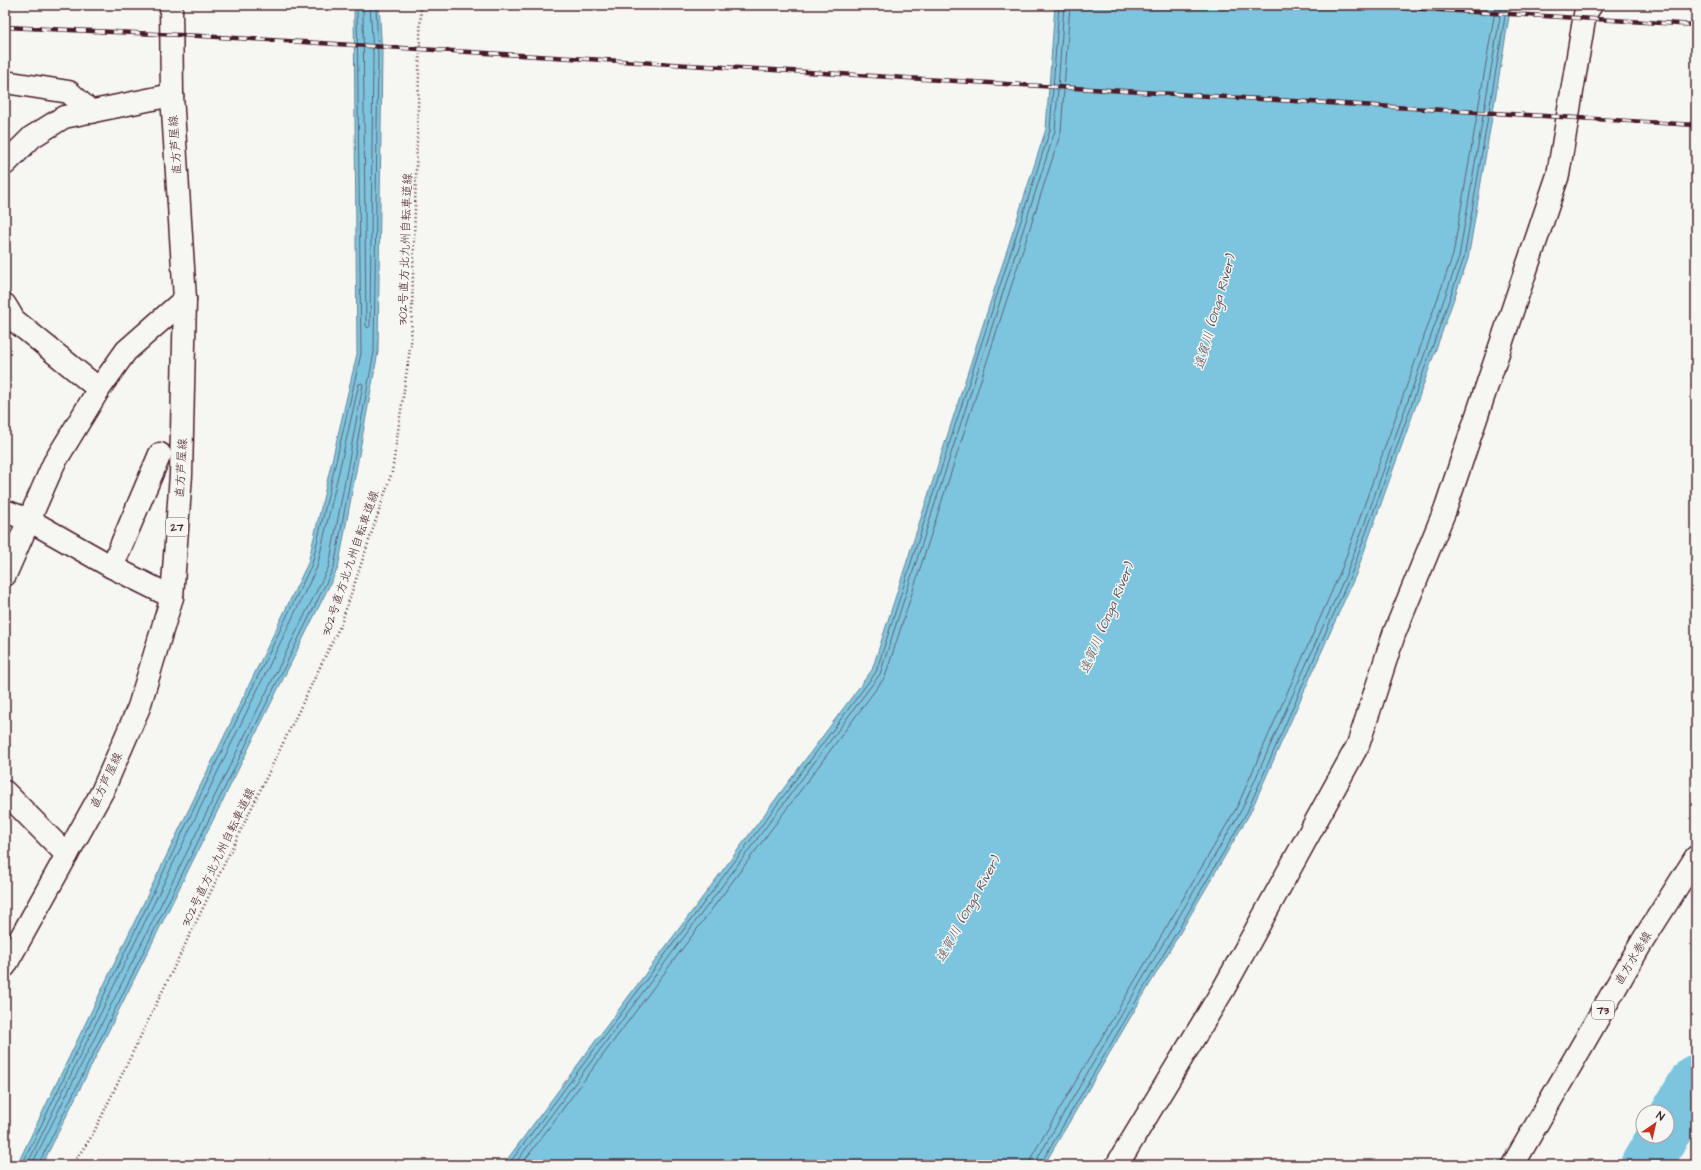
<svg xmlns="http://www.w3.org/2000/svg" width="1701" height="1170" font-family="'Architects Daughter','Klee One',sans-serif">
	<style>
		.water { fill: #7dc5de; stroke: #698396 }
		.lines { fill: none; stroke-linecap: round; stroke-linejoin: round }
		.shore { stroke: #5e6173; stroke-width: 1 }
		.river { stroke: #7dc5de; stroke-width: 51 }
		.minor-casing { stroke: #4a1f2b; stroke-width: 25 }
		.major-casing { stroke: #4a1f2b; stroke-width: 25 }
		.path { stroke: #4a1f2b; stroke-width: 2.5; stroke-dasharray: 1 3; stroke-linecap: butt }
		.minor { stroke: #f6f6f2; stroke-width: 22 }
		.major { stroke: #f6f6f2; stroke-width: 22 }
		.rail-casing { stroke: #4a1f2b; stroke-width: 4.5 }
		.rail { stroke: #f6f6f2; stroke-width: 3; stroke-dasharray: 9; stroke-linecap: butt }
		.labels { text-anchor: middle; stroke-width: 3; stroke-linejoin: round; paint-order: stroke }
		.shield { fill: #f6f6f2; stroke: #7e6067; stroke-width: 1 }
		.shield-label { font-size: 11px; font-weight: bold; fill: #4a1f2b }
		.street-label { font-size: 12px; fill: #4a1f2b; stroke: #f6f6f2 }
		.water-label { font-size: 13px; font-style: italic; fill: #595161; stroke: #f6f6f2 }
	</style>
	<rect width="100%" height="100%" fill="#f6f6f2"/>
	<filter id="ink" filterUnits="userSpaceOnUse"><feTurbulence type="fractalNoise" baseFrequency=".025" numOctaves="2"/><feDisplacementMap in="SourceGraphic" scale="8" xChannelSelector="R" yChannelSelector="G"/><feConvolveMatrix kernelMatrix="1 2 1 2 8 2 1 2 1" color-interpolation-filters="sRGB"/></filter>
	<g filter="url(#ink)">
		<!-- water -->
		<g class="water">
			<polygon points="354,5 379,5 382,54 378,352 338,568 42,1165 17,1165 308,563 357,354"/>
			<polygon points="1055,5 1511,5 1468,259 1356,574 1250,813 1044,1165 503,1165 872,670 1046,129"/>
		</g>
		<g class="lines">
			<!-- shore -->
			<g class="shore">
				<polyline points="363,5 366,326 368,328 370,326 373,54 370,5"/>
				<polyline points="22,1165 312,564 361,354 357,5"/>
				<polyline points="27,1165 317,567 359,384 362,383 363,385 329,566 34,1160 33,1165"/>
				<polyline points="38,1165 334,567 374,352 378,54 376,5"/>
				<polyline points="508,1165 876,672 1050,130 1059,5"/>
				<polyline points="514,1165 880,674 1055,131 1064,5"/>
				<polyline points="521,1165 885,677 1061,132 1070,5"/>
				<polyline points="1029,1165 1032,1156 1237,807 1342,568 1453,255 1496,5"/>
				<polyline points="1035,1165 1037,1159 1242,809 1348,570 1459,257 1502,5"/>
				<polyline points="1040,1165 1247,812 1352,572 1464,258 1507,5"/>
			</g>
			<!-- river -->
			<g class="river">
				<polyline points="1667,1129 1696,1080"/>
				<polyline points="1646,1165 1663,1136"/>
			</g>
			<defs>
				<g id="minor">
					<polyline points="5,82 69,92 91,112"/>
					<polyline points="5,164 32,137 64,117 172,95"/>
					<polyline points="5,305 14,320 99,389"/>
					<polyline points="5,511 29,520 112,567 172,597"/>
					<polyline points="112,567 160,454"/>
					<polyline points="5,575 54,463 99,389 126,351 185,299"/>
					<polyline points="5,792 67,855"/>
					<polyline points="1117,1165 1224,988 1358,745 1394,634 1445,510 1558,175 1585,14 1591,5"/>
				</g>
				<g id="major">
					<polyline points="5,966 102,792 139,707 172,597 181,475 185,299 172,95 171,5"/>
					<polyline points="1513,1165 1642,942 1696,857"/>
				</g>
			</defs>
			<!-- minor casing -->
			<use href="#minor" class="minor-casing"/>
			<!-- major casing -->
			<use href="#major" class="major-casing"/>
			<!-- path -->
			<polyline class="path" points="72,1165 92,1136 341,624 392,472 411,342 421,5"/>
			<!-- minor -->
			<use href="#minor" class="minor"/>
			<!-- major -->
			<use href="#major" class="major"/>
			<defs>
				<g id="rail">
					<polyline points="1355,5 1696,25"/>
					<polyline points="5,27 201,36 1696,125"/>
				</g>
			</defs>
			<!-- rail casing -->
			<use href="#rail" class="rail-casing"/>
			<!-- rail -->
			<use href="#rail" class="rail"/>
		</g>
	</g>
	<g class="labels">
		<!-- shield labels -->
		<g class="shield">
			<rect x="166" y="518" width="22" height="18" rx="3"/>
			<rect x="1592" y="1001" width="22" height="18" rx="3"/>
		</g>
		<g class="shield-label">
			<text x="177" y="531">27</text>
			<text x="1603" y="1014">73</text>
		</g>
		<!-- street labels -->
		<g class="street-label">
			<text transform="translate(175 145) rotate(-94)" y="4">直方芦屋線</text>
			<text transform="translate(405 249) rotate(-88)" y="4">302号直方北九州自転車道線</text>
			<text transform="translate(181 468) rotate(-87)" y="4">直方芦屋線</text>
			<text transform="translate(350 563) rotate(-71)" y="4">302号直方北九州自転車道線</text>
			<text transform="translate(106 780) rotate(-65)" y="4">直方芦屋線</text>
			<text transform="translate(218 857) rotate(-64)" y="4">302号直方北九州自転車道線</text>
			<text transform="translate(1633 958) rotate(-59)" y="4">直方水巻線</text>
		</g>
		<!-- water labels -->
		<g class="water-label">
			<text transform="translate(1214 312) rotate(-74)" y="5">遠賀川 (Onga River)</text>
			<text transform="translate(1106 618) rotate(-67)" y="5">遠賀川 (Onga River)</text>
			<text transform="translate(967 909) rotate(-61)" y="5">遠賀川 (Onga River)</text>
		</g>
	</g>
	<!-- margin -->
	<rect width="1701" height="1170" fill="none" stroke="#f6f6f2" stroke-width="20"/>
	<rect x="10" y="10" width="1681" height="1150" fill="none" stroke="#4a1f2b" stroke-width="1.5" filter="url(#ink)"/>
	<!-- north arrow -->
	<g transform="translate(1655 1124) rotate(34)"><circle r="19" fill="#f6f6f2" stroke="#b1a0a2"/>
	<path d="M0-3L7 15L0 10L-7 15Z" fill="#c8321e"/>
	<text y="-6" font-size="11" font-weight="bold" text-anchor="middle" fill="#4a1f2b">N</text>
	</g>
</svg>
